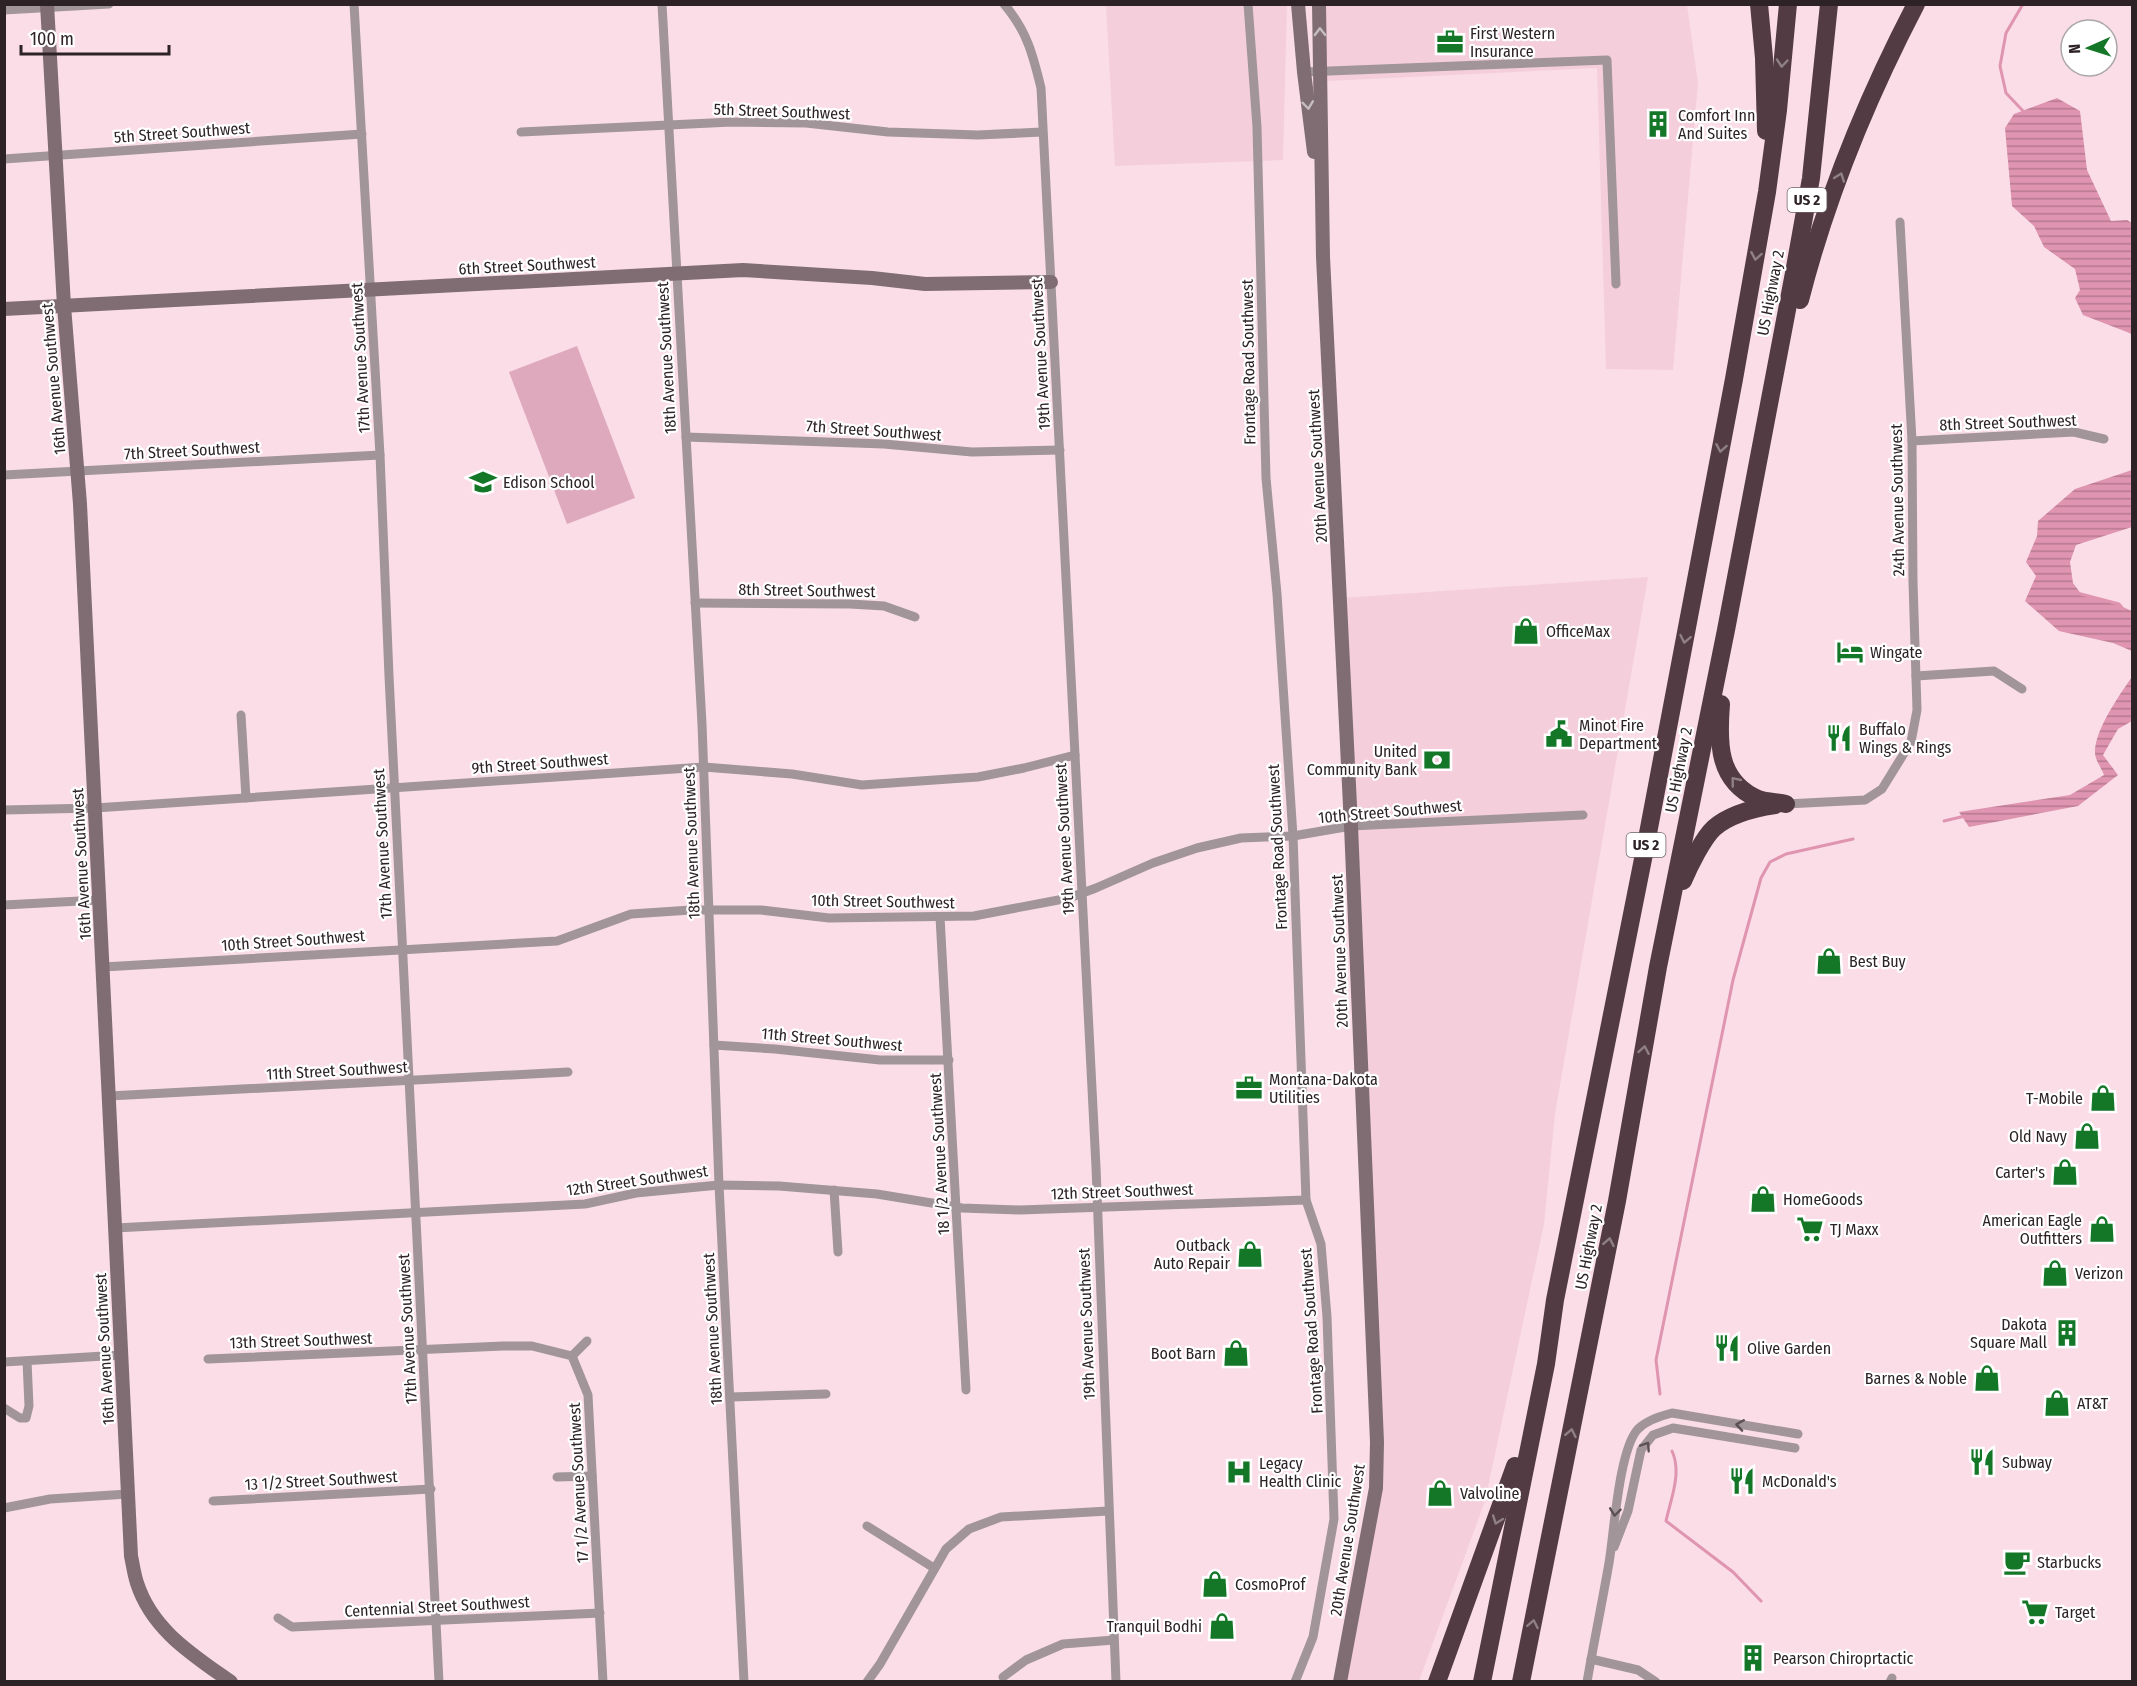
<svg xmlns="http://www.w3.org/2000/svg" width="2137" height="1686" font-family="'Fira Sans Condensed',sans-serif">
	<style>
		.built { fill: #f4cedb }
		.grass { fill: #dea9bc }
		.water { fill: url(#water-rules) }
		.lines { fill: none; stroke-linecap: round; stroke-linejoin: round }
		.stream { stroke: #df94b0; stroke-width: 3 }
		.street { stroke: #a19599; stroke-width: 9 }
		.secondary { stroke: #7f6d73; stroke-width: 14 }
		.highway { stroke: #523b43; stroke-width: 18 }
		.oneway { stroke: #c5bdc0 }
		.oneway2 { stroke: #8f8085 }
		.oneway3 { stroke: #5b5054 }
		.labels { text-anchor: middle; stroke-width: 4.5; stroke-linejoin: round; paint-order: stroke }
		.shield { fill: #fff; stroke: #6c6467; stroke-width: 1.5 }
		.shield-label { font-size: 15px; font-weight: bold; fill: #2d2226 }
		.poi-label { font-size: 16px; fill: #2d2226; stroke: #fff; text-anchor: start }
		.street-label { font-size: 16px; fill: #2d2226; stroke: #fff }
	</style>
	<defs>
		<pattern id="water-rules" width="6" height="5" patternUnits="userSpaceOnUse" patternTransform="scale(1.5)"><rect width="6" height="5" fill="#df94b0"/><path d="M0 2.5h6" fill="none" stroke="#b5788f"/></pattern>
	</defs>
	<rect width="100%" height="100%" fill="#fbdde7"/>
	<!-- built -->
	<g class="built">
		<polygon points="1106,5 1287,5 1283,160 1115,166"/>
		<polygon points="1324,5 1687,5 1698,83 1673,370 1606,369 1597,68 1327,81"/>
		<polygon points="1648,577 1555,1114 1544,1224 1485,1501 1419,1681 1342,1681 1377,1491 1341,598"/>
	</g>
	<!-- grass -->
	<polygon class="grass" points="577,346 635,498 567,524 509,372"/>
	<!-- water -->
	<g class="water">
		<polygon points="2057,98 2080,111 2087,170 2111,221 2127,220 2132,223 2132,334 2083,315 2075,298 2080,290 2075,269 2044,247 2034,226 2012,206 2005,128 2014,114"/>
		<polygon points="2132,470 2132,527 2076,545 2070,562 2073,583 2082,595 2116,604 2132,611 2132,651 2113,643 2059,631 2025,601 2036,576 2026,562 2037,536 2038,521 2075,489"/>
		<path d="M2132 677V721L2118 729 2103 755 2118 775 2078 806 1969 827 1959 812 2070 795 2104 775C2102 769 2095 760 2095 753 2094 731 2120 694 2132 677Z"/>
	</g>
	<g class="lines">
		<!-- stream -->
		<g class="stream">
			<polyline points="2023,4 2006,33 2000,66 2006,93 2024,112"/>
			<polyline points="2077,593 2119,604 2123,609"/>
			<polyline points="1944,821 1965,816"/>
			<polyline points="1660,1394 1656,1360 1733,980 1761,878 1770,862 1786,854 1853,839"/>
			<path d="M1672 1451C1682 1473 1671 1498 1666 1521L1733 1572 1761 1601"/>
		</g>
		<!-- street -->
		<g class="street">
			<polyline points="354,4 380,455 389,676 439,1682"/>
			<polyline points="662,4 702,724 719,1185 744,1682"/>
			<path d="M1004 4C1027 31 1033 55 1041 88L1096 1167 1116 1682"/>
			<polyline points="1248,4 1257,127 1266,478 1277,594 1293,836 1306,1200 1321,1244 1327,1317 1334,1519 1313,1637 1295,1682"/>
			<polyline points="4,10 109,4"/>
			<polyline points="1304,72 1607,60 1616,284"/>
			<polyline points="521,132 732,122 806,123 888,132 978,135 1042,132"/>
			<polyline points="4,159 362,134"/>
			<polyline points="686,437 884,444 972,452 1060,450"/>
			<polyline points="1912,441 2074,432 2104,439"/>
			<polyline points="4,475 380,455"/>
			<polyline points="695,603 850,604 884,606 915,617"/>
			<polyline points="1916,676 1994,671 2022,689"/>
			<polyline points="241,715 246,798"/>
			<polyline points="1786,804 1865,800 1882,789 1911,742 1917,710 1913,582 1912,441 1900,222"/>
			<polyline points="4,810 95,808 704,767 792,774 862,785 978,777 1024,768 1075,755"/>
			<polyline points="4,905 99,900"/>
			<polyline points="940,917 966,1390"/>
			<polyline points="103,967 557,941 631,914 691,910 761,910 829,918 974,916 1069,898 1096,888 1153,863 1197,848 1241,838 1293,836 1351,826 1583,815"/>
			<polyline points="714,1045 775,1049 880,1060 949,1060"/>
			<polyline points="109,1096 568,1072"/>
			<polyline points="834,1190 838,1252"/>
			<polyline points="115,1228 585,1204 636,1193 719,1185 779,1186 877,1194 962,1208 1020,1210 1306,1200"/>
			<polyline points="572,1356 587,1341"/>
			<polyline points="208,1359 503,1346 532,1346 572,1356 588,1395 603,1682"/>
			<polyline points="4,1362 121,1355"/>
			<polyline points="730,1397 826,1394"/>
			<polyline points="4,1408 20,1418 26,1418 29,1406 27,1361"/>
			<polyline points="557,1477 592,1476"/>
			<polyline points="213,1501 431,1489"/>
			<polyline points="4,1508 50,1499 128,1494"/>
			<polyline points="867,1526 934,1568"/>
			<polyline points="1614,1547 1628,1511 1641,1450 1653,1435 1673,1428 1795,1448"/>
			<polyline points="278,1618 292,1627 600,1613"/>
			<polyline points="1591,1659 1638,1670 1656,1682"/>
			<polyline points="1003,1677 1026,1660 1063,1644 1114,1640"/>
			<polyline points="867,1682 880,1664 946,1549 969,1529 1001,1517 1108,1511"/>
			<path d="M1587 1682C1594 1642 1602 1603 1609 1563 1614 1533 1619 1449 1638 1429 1647 1420 1660 1416 1672 1413L1798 1434"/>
			<polyline points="1890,1682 1892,1678"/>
		</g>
		<!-- secondary -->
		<g class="secondary">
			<path d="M47 4 64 306 80 504 131 1556C133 1565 134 1574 137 1583 152 1630 193 1655 231 1682"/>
			<polyline points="1298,4 1304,72 1314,152"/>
			<polyline points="1319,4 1323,257 1351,826 1377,1442 1376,1488 1340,1682"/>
			<polyline points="4,309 743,270 872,278 925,284 1051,282"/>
		</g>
		<!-- highway -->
		<g class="highway">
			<polyline points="1759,4 1764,58 1766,131"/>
			<path d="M1800 300C1826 198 1867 98 1916 4"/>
			<path d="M1721 704C1718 742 1717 781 1758 799 1766 802 1777 802 1786 804"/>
			<path d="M1683 881C1689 867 1703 838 1714 828 1730 814 1755 808 1775 805"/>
			<polyline points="1437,1682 1515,1466"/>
			<polyline points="1482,1682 1546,1364 1555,1300 1646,844 1734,379 1767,192 1778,110 1788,4"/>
			<polyline points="1521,1682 1617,1201 1658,967 1726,630 1794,273 1811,178 1829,4"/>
		</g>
	</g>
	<!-- one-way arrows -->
	<defs><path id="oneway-chevron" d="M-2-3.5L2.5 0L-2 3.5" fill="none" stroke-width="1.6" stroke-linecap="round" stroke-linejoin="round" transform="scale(1.5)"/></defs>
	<g class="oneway">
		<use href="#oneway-chevron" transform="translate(1320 32) rotate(-91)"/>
		<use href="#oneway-chevron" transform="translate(1308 105) rotate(83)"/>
	</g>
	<g class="oneway2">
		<use href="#oneway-chevron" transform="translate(1782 63) rotate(95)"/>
		<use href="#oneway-chevron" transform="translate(1840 177) rotate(-70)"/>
		<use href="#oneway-chevron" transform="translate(1756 256) rotate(100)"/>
		<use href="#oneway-chevron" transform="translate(1721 448) rotate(100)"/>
		<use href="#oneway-chevron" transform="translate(1685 639) rotate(101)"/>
		<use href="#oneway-chevron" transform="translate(1735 781) rotate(-129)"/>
		<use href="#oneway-chevron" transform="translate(1644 1050) rotate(-80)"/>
		<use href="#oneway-chevron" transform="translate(1609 1242) rotate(-79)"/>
		<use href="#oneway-chevron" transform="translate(1571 1433) rotate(-79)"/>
		<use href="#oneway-chevron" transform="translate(1497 1520) rotate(110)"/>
		<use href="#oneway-chevron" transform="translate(1533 1624) rotate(-79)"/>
	</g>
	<g class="oneway3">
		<use href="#oneway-chevron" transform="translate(1740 1425) rotate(-171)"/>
		<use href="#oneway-chevron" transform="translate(1646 1446) rotate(-56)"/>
		<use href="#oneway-chevron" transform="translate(1615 1512) rotate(97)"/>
	</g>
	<!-- icons -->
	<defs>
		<symbol id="office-bare" viewBox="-9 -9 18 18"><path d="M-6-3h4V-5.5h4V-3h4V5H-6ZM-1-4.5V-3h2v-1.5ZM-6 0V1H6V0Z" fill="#147627" stroke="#fff" stroke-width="2.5" paint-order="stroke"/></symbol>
		<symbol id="building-bare" viewBox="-9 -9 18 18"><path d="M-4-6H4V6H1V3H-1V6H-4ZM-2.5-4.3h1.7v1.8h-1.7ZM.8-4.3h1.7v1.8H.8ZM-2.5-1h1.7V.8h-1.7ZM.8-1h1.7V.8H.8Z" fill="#147627" stroke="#fff" stroke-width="2.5" paint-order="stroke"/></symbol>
		<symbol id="school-bare" viewBox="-9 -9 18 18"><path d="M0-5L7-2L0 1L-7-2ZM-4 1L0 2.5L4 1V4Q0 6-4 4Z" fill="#147627" stroke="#fff" stroke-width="2.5" paint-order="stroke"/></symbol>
		<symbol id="shop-bare" viewBox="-9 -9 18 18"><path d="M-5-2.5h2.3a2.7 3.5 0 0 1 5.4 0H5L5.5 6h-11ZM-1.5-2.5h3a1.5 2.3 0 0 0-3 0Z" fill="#147627" stroke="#fff" stroke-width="2.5" paint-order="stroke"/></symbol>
		<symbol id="hotel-bare" viewBox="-9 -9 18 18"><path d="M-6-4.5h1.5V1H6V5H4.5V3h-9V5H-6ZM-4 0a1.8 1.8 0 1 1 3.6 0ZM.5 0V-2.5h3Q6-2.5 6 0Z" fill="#147627" stroke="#fff" stroke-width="2.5" paint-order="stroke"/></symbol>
		<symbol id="civic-bare" viewBox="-9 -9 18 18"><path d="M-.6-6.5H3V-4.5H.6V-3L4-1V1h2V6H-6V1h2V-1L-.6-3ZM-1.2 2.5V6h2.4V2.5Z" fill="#147627" stroke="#fff" stroke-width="2.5" paint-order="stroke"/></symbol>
		<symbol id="restaurant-bare" viewBox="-9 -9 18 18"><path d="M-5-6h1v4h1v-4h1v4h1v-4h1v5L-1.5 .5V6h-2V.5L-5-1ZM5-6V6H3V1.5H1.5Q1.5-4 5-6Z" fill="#147627" stroke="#fff" stroke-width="2.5" paint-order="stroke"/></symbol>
		<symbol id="bank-bare" viewBox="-9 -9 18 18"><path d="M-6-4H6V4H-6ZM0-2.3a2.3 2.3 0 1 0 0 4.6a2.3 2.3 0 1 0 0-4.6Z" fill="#147627" stroke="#fff" stroke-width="2.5" paint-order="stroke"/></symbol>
		<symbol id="supermarket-bare" viewBox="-9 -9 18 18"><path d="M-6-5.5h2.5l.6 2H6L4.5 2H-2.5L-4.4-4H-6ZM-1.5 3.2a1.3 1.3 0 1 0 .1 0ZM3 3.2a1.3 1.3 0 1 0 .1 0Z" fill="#147627" stroke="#fff" stroke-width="2.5" paint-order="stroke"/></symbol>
		<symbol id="hospital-bare" viewBox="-9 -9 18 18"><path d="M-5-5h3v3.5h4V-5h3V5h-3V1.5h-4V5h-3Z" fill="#147627" stroke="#fff" stroke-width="2.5" paint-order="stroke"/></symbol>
		<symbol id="cafe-bare" viewBox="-9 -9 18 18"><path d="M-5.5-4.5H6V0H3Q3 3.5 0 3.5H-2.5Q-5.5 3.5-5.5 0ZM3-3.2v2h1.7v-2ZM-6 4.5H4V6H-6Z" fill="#147627" stroke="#fff" stroke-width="2.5" paint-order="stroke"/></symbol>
	</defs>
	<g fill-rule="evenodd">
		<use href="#office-bare" x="1431" y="23" width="38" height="38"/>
		<use href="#building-bare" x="1639" y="105" width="38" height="38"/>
		<use href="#school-bare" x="464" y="463" width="38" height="38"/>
		<use href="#shop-bare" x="1507" y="612" width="38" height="38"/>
		<use href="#hotel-bare" x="1831" y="633" width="38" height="38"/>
		<use href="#civic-bare" x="1540" y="715" width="38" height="38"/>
		<use href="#restaurant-bare" x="1820" y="719" width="38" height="38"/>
		<use href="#bank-bare" x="1418" y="741" width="38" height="38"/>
		<use href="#shop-bare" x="1810" y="942" width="38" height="38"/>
		<use href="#office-bare" x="1230" y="1069" width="38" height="38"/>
		<use href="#shop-bare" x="2084" y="1079" width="38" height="38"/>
		<use href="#shop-bare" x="2068" y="1117" width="38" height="38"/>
		<use href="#shop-bare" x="2046" y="1153" width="38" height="38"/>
		<use href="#shop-bare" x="1744" y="1180" width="38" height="38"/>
		<use href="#supermarket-bare" x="1791" y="1210" width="38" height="38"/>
		<use href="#shop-bare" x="2083" y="1210" width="38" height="38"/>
		<use href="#shop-bare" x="1231" y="1235" width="38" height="38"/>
		<use href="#shop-bare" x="2036" y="1254" width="38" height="38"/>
		<use href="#building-bare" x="2048" y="1314" width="38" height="38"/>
		<use href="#restaurant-bare" x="1708" y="1329" width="38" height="38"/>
		<use href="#shop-bare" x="1217" y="1334" width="38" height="38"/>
		<use href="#shop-bare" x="1968" y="1359" width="38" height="38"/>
		<use href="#shop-bare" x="2038" y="1384" width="38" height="38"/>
		<use href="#restaurant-bare" x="1963" y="1443" width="38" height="38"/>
		<use href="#hospital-bare" x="1220" y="1453" width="38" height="38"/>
		<use href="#restaurant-bare" x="1723" y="1462" width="38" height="38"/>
		<use href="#shop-bare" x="1421" y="1474" width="38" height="38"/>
		<use href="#cafe-bare" x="1998" y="1543" width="38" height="38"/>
		<use href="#shop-bare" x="1196" y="1565" width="38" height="38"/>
		<use href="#supermarket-bare" x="2016" y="1593" width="38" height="38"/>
		<use href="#shop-bare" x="1203" y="1607" width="38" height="38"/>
		<use href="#building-bare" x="1734" y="1639" width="38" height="38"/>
	</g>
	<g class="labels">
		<!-- shield labels -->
		<g class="shield">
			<rect x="1787.5" y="188" width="39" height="24" rx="4.5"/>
			<rect x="1626.5" y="833" width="39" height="24" rx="4.5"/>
		</g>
		<g class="shield-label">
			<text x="1807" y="205">US 2</text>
			<text x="1646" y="850">US 2</text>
		</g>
		<!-- poi labels -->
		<g class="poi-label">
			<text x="1470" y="39">First Western<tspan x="1470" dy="18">Insurance</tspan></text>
			<text x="1678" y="121">Comfort Inn<tspan x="1678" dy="18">And Suites</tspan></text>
			<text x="503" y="488">Edison School</text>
			<text x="1546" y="637">OfficeMax</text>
			<text x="1870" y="658">Wingate</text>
			<text x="1579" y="731">Minot Fire<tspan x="1579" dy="18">Department</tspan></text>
			<text x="1859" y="735">Buffalo<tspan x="1859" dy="18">Wings &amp; Rings</tspan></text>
			<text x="1417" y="757" text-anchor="end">United<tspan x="1417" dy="18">Community Bank</tspan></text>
			<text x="1849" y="967">Best Buy</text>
			<text x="1269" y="1085">Montana-Dakota<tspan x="1269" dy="18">Utilities</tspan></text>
			<text x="2083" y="1104" text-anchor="end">T-Mobile</text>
			<text x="2067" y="1142" text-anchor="end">Old Navy</text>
			<text x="2045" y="1178" text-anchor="end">Carter's</text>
			<text x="1783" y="1205">HomeGoods</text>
			<text x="2082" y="1226" text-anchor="end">American Eagle<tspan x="2082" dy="18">Outfitters</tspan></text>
			<text x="1830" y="1235">TJ Maxx</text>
			<text x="1230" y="1251" text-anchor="end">Outback<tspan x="1230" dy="18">Auto Repair</tspan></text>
			<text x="2075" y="1279">Verizon</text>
			<text x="2047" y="1330" text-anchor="end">Dakota<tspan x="2047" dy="18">Square Mall</tspan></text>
			<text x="1747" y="1354">Olive Garden</text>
			<text x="1216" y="1359" text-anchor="end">Boot Barn</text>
			<text x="1967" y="1384" text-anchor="end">Barnes &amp; Noble</text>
			<text x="2077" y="1409">AT&amp;T</text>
			<text x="2002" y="1468">Subway</text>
			<text x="1259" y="1469">Legacy<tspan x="1259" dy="18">Health Clinic</tspan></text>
			<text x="1762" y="1487">McDonald's</text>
			<text x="1460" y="1499">Valvoline</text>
			<text x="2037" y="1568">Starbucks</text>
			<text x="1235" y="1590">CosmoProf</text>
			<text x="2055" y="1618">Target</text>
			<text x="1202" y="1632" text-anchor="end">Tranquil Bodhi</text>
			<text x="1773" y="1664">Pearson Chiroprtactic</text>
		</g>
		<!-- street labels -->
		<g class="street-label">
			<text transform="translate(782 111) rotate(2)" y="6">5th Street Southwest</text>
			<text transform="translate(182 132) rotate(-4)" y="6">5th Street Southwest</text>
			<text transform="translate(527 265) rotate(-3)" y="6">6th Street Southwest</text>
			<text transform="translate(1770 293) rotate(-79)" y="6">US Highway 2</text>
			<text transform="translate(1040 354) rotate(-93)" y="6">19th Avenue Southwest</text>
			<text transform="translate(360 358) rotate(-93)" y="6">17th Avenue Southwest</text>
			<text transform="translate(666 358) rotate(-93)" y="6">18th Avenue Southwest</text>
			<text transform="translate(1248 362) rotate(-91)" y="6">Frontage Road Southwest</text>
			<text transform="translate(53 379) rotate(-95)" y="6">16th Avenue Southwest</text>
			<text transform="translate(2008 422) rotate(-2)" y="6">8th Street Southwest</text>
			<text transform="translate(874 430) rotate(4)" y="6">7th Street Southwest</text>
			<text transform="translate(192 450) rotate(-3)" y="6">7th Street Southwest</text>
			<text transform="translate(1317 466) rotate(-93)" y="6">20th Avenue Southwest</text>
			<text transform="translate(1897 500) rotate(-91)" y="6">24th Avenue Southwest</text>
			<text transform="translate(807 590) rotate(1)" y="6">8th Street Southwest</text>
			<text transform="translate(540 763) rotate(-4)" y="6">9th Street Southwest</text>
			<text transform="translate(1678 770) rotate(-79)" y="6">US Highway 2</text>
			<text transform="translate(1390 811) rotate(-5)" y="6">10th Street Southwest</text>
			<text transform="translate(1064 839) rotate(-93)" y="6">19th Avenue Southwest</text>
			<text transform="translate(691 843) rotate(-92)" y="6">18th Avenue Southwest</text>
			<text transform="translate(382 844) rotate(-93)" y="6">17th Avenue Southwest</text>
			<text transform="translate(1277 847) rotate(-93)" y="6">Frontage Road Southwest</text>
			<text transform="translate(81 864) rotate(-93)" y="6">16th Avenue Southwest</text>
			<text transform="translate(883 901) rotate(1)" y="6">10th Street Southwest</text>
			<text transform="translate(293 940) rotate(-4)" y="6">10th Street Southwest</text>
			<text transform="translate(1339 951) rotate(-92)" y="6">20th Avenue Southwest</text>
			<text transform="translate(832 1039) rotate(5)" y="6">11th Street Southwest</text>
			<text transform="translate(337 1070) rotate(-3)" y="6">11th Street Southwest</text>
			<text transform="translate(939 1154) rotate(-93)" y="6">18 1/2 Avenue Southwest</text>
			<text transform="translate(637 1180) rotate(-8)" y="6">12th Street Southwest</text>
			<text transform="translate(1122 1191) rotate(-2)" y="6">12th Street Southwest</text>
			<text transform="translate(1588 1247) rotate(-79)" y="6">US Highway 2</text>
			<text transform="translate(1086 1324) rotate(-92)" y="6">19th Avenue Southwest</text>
			<text transform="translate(407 1329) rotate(-93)" y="6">17th Avenue Southwest</text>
			<text transform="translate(712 1329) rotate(-93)" y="6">18th Avenue Southwest</text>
			<text transform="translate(1311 1331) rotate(-94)" y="6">Frontage Road Southwest</text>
			<text transform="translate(301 1340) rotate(-2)" y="6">13th Street Southwest</text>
			<text transform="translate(104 1349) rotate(-93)" y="6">16th Avenue Southwest</text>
			<text transform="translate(321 1480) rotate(-3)" y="6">13 1/2 Street Southwest</text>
			<text transform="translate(578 1483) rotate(-93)" y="6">17 1/2 Avenue Southwest</text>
			<text transform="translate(1347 1540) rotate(-81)" y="6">20th Avenue Southwest</text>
			<text transform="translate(437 1606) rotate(-3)" y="6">Centennial Street Southwest</text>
		</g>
	</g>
	<!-- border -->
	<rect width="2137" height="1686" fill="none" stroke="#2d2226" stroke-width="12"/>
	<!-- north arrow -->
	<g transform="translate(2089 48) rotate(267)"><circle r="28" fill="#ffffff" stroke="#aba7a8" stroke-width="1.5"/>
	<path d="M0-4.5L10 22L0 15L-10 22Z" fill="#147627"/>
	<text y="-9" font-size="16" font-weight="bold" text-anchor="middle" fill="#2d2226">N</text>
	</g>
	<!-- scale -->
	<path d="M21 45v9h148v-9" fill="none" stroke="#2d2226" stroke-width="3"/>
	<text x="30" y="45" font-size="18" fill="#2d2226" stroke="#ffffff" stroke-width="4.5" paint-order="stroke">100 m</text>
</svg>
